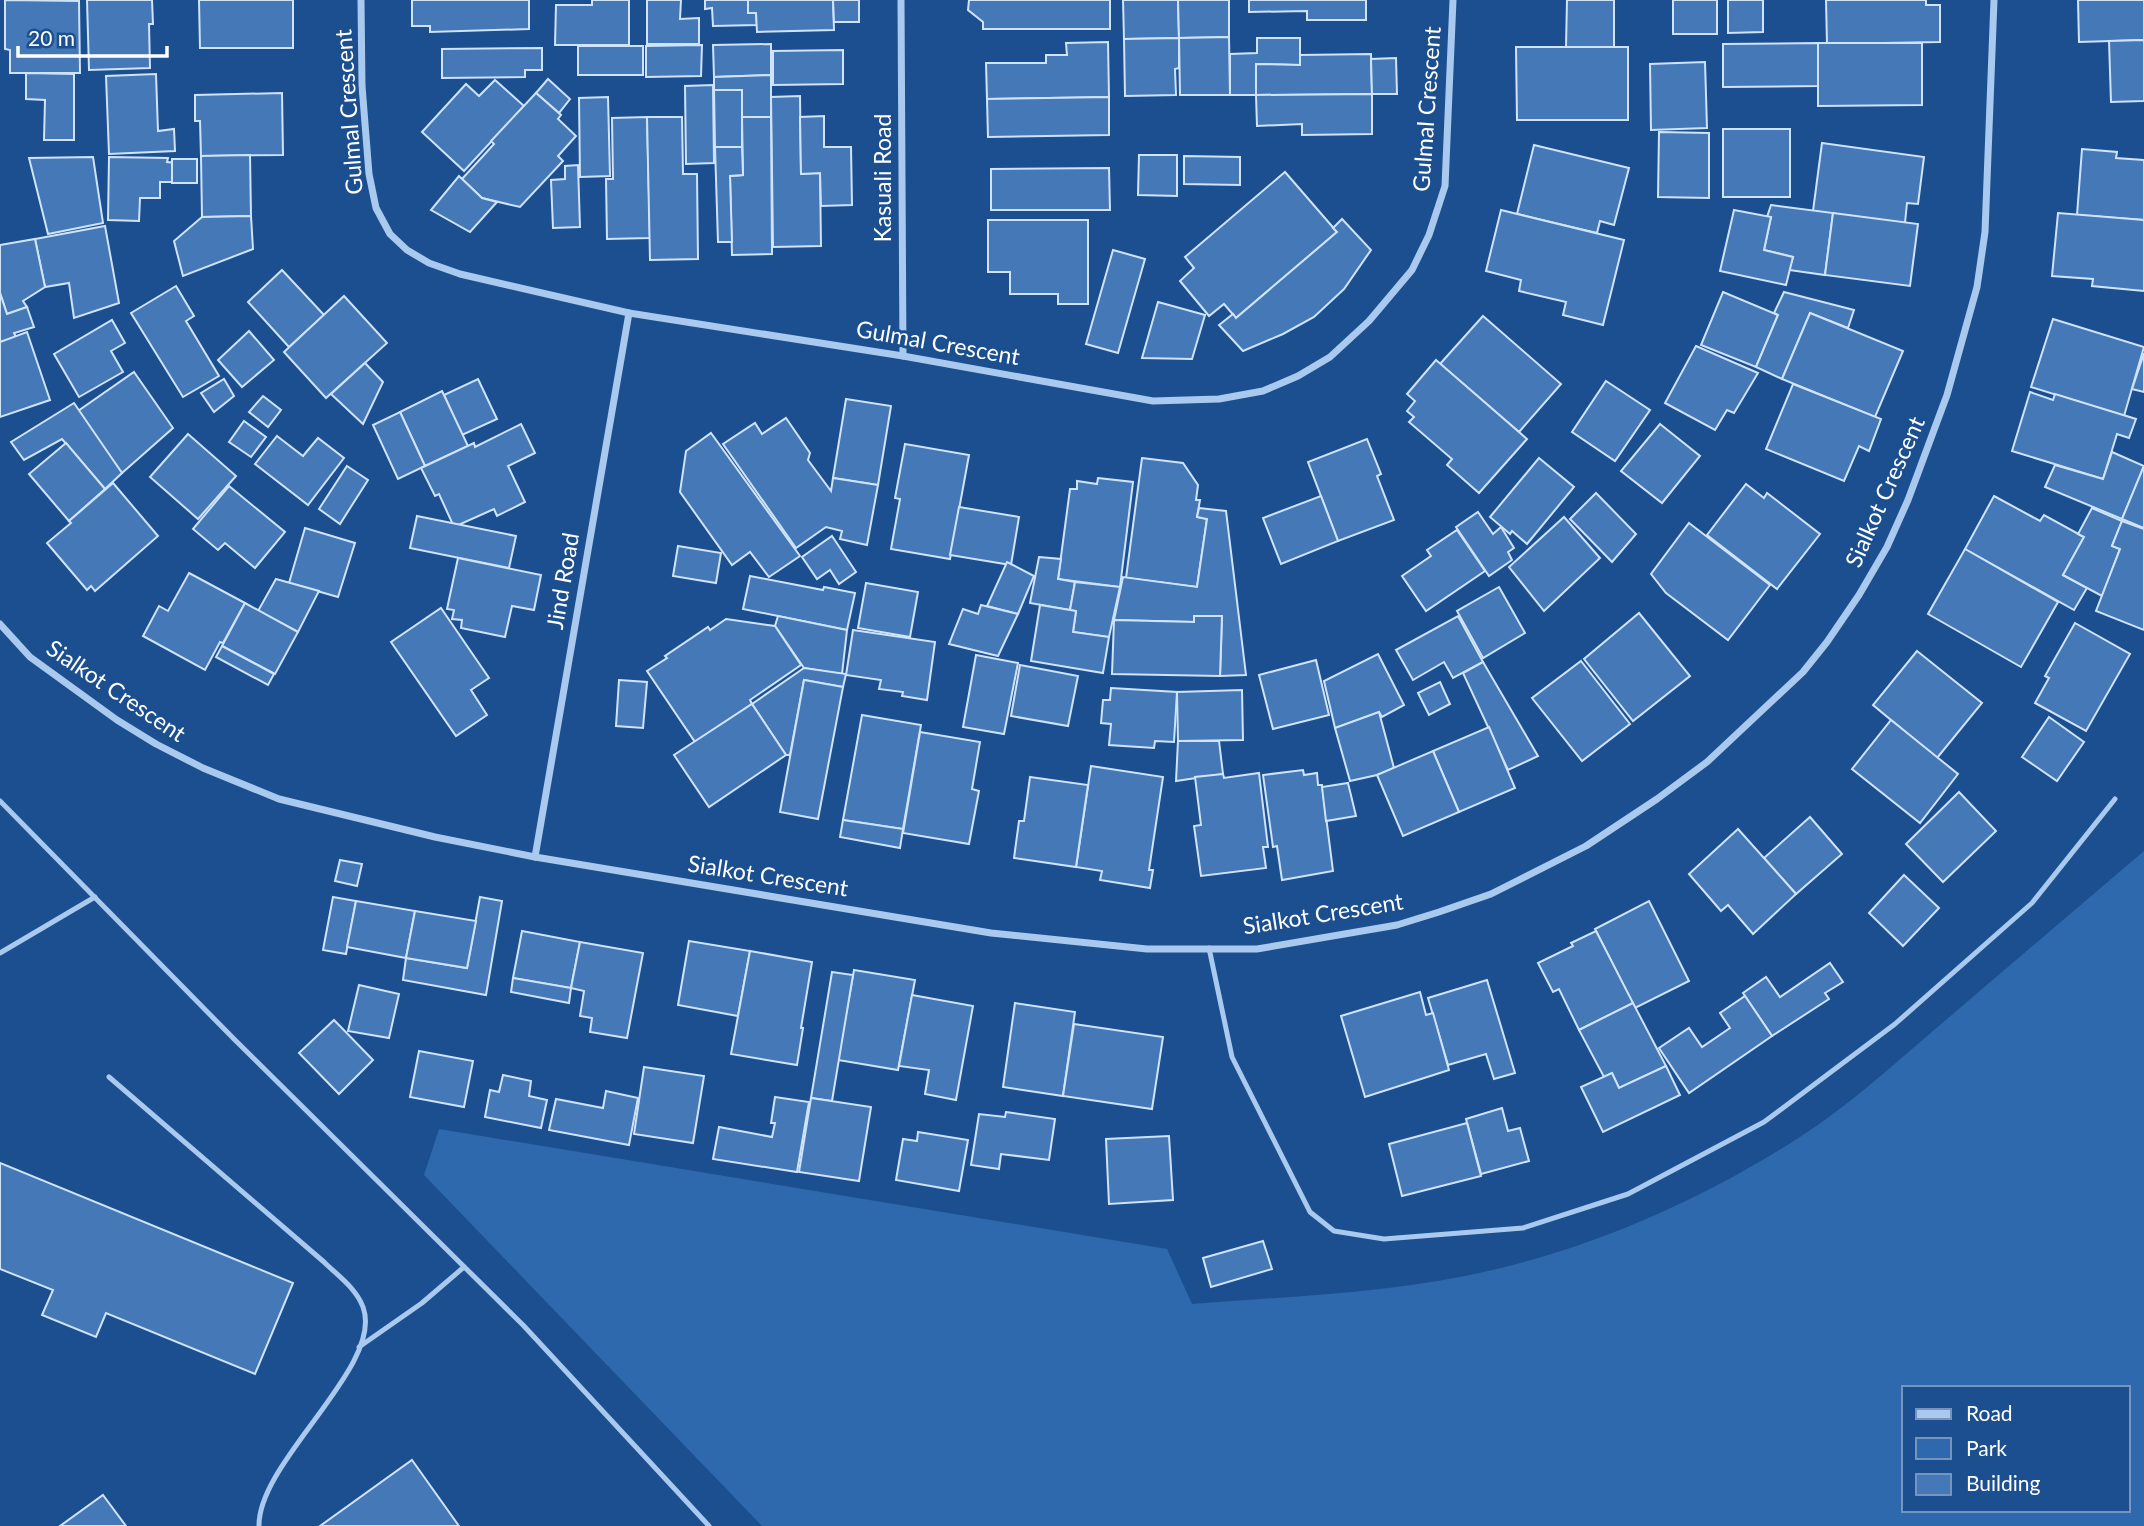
<svg xmlns="http://www.w3.org/2000/svg" width="2144" height="1526" font-family="Lato,sans-serif">
	<style>
		.green { fill: #2e69ad; fill-rule: evenodd }
		.building { fill: #4478b7; stroke: #cfe3fa; stroke-width: 2 }
		.lines { fill: none; stroke-linecap: round; stroke-linejoin: round }
		.lane { stroke: #a9c9ee; stroke-width: 5 }
		.street { stroke: #a9c9ee; stroke-width: 7 }
		.labels { text-anchor: middle; stroke-width: 6; stroke-linejoin: round; paint-order: stroke }
		.street-label { font-size: 23px; fill: #fff; stroke: #1b4f8f }
	</style>
	<rect width="100%" height="100%" fill="#1b4f8f"/>
	<!-- green -->
	<path class="green" d="M2144 851V1526H762L424 1175 439 1129 1167 1249 1192 1304C1295 1296 1400 1293 1501 1268 1607 1242 1708 1196 1800 1137 1850 1105 1895 1063 1940 1025 2008 967 2076 909 2144 851ZM1904 1388H2128V1510H1904Z"/>
	<!-- building -->
	<g class="building">
		<polygon points="5,0 79,1 80,73 10,73 10,50 5,49"/>
		<polygon points="87,0 152,0 153,24 149,24 150,68 89,70"/>
		<polygon points="199,0 293,0 293,48 200,48"/>
		<polygon points="412,0 529,0 529,29 430,32 430,26 412,26"/>
		<polygon points="592,0 629,0 629,45 555,45 556,5 592,5"/>
		<polygon points="647,0 681,0 680,19 699,18 699,44 647,44"/>
		<polygon points="705,0 748,0 748,13 756,13 757,25 713,26 712,8 705,9"/>
		<polygon points="748,0 833,0 834,30 757,32 756,13 748,13"/>
		<polygon points="833,0 859,0 859,22 834,22"/>
		<polygon points="969,0 1110,0 1110,29 983,29 983,22 968,10"/>
		<polygon points="1123,0 1178,0 1179,38 1124,39"/>
		<polygon points="1178,0 1229,0 1229,37 1179,38"/>
		<polygon points="1249,0 1366,0 1366,20 1307,20 1307,11 1249,12"/>
		<polygon points="1567,0 1614,0 1614,47 1566,47"/>
		<rect x="1673" y="0" width="44" height="34"/>
		<polygon points="1728,0 1763,0 1763,32 1728,33"/>
		<polygon points="1826,0 1926,0 1926,5 1940,5 1940,42 1827,44"/>
		<polygon points="2078,0 2144,0 2144,40 2079,42"/>
		<polygon points="1229,37 1230,95 1180,95 1179,38"/>
		<polygon points="1179,38 1179,68 1175,69 1176,95 1125,96 1124,39"/>
		<polygon points="1257,38 1300,38 1300,65 1256,64 1256,95 1230,95 1230,54 1257,53"/>
		<polygon points="2144,40 2144,101 2111,102 2109,41"/>
		<polygon points="1108,42 1109,97 987,99 986,63 1046,63 1046,55 1067,55 1066,43"/>
		<polygon points="1818,43 1818,86 1723,87 1723,44"/>
		<polygon points="1818,43 1922,43 1922,105 1818,106"/>
		<polygon points="771,44 771,75 714,77 713,45"/>
		<polygon points="702,45 701,76 646,77 646,46"/>
		<rect x="578" y="46" width="65" height="29"/>
		<polygon points="1516,47 1628,47 1628,120 1517,120"/>
		<polygon points="542,48 542,70 525,70 525,77 442,78 442,49"/>
		<polygon points="843,50 843,84 773,85 773,51"/>
		<polygon points="1371,54 1372,94 1256,95 1256,64 1300,65 1300,55"/>
		<polygon points="1396,58 1397,94 1372,94 1371,59"/>
		<polygon points="1705,62 1707,128 1651,130 1650,64"/>
		<polygon points="26,73 74,74 74,140 44,140 45,100 26,99"/>
		<polygon points="156,74 158,131 174,129 175,151 109,154 106,76"/>
		<polygon points="771,75 771,117 742,117 742,90 714,90 714,77"/>
		<polygon points="548,79 570,99 559,113 536,93"/>
		<polygon points="495,80 524,106 464,171 422,132 466,84 479,96"/>
		<polygon points="713,85 714,163 686,164 685,86"/>
		<polygon points="714,90 742,90 742,147 715,147"/>
		<polygon points="282,93 283,155 201,156 200,121 195,121 195,95"/>
		<polygon points="536,93 561,115 558,119 576,136 558,156 563,161 520,207 482,198 462,179 494,144 491,141"/>
		<polygon points="1372,94 1372,134 1302,135 1302,124 1257,126 1256,95"/>
		<polygon points="800,96 801,174 820,173 821,246 773,247 771,97"/>
		<polygon points="608,97 610,176 580,177 579,98"/>
		<polygon points="1109,97 1109,135 988,137 987,99"/>
		<polygon points="824,116 824,147 851,147 852,205 821,206 820,173 801,174 800,117"/>
		<polygon points="647,117 650,238 607,239 606,179 613,179 612,118"/>
		<polygon points="647,117 682,117 683,174 697,174 698,259 650,260"/>
		<polygon points="742,117 771,117 772,254 732,255 730,176 743,175"/>
		<rect x="1723" y="129" width="67" height="68"/>
		<polygon points="1659,132 1709,133 1709,198 1658,197"/>
		<polygon points="1822,143 1924,157 1918,204 1907,203 1905,223 1813,211"/>
		<polygon points="1534,145 1629,168 1614,225 1600,221 1597,233 1517,214"/>
		<polygon points="715,147 742,147 743,175 730,176 732,242 718,242"/>
		<polygon points="2082,149 2117,152 2116,158 2144,160 2144,220 2077,215"/>
		<polygon points="250,155 251,216 202,217 201,156"/>
		<polygon points="1139,155 1177,155 1177,196 1138,195"/>
		<polygon points="1184,156 1240,157 1240,185 1184,184"/>
		<polygon points="93,157 103,223 48,234 29,158"/>
		<polygon points="109,157 168,158 167,162 177,163 176,182 160,182 160,198 140,198 139,221 108,220"/>
		<rect x="172" y="159" width="25" height="24"/>
		<polygon points="578,165 580,227 553,228 551,180 565,179 565,166"/>
		<polygon points="1109,168 1110,210 991,210 991,169"/>
		<polygon points="1285,172 1337,232 1236,318 1224,304 1209,316 1180,281 1194,268 1185,257"/>
		<polygon points="459,176 482,198 497,202 470,232 431,210"/>
		<polygon points="1771,205 1833,213 1825,275 1789,270 1793,257 1764,250 1771,217 1767,217"/>
		<polygon points="1501,210 1624,240 1603,325 1563,315 1566,302 1519,291 1521,280 1486,271"/>
		<polygon points="1734,210 1771,217 1764,250 1793,257 1786,285 1720,271"/>
		<polygon points="1833,213 1918,224 1910,286 1825,275"/>
		<polygon points="2058,213 2144,220 2144,291 2092,286 2093,279 2052,276"/>
		<polygon points="251,216 253,249 183,276 174,241 202,217"/>
		<polygon points="1342,219 1371,250 1344,289 1314,317 1283,334 1243,351 1219,325 1233,314 1236,318 1337,232 1333,228"/>
		<polygon points="988,220 1088,220 1088,304 1058,304 1058,294 1010,294 1010,272 988,272"/>
		<polygon points="105,226 119,303 74,318 69,283 45,287 35,239"/>
		<polygon points="35,239 45,287 23,301 27,307 7,314 0,293 0,245"/>
		<polygon points="1113,250 1145,259 1118,353 1086,344"/>
		<polygon points="282,270 324,315 289,347 248,302"/>
		<polygon points="176,286 194,316 186,321 219,376 183,397 131,313"/>
		<polygon points="1723,292 1778,315 1756,367 1701,345"/>
		<polygon points="1784,292 1854,310 1848,328 1810,313 1782,379 1756,367 1778,315 1774,313"/>
		<polygon points="0,293 7,314 27,307 34,327 14,333 16,337 0,342"/>
		<polygon points="344,296 387,343 326,398 284,352"/>
		<polygon points="1158,302 1205,315 1192,359 1142,358"/>
		<polygon points="1810,313 1903,351 1875,417 1782,379"/>
		<polygon points="1483,316 1561,384 1519,432 1440,364"/>
		<polygon points="2053,319 2144,347 2124,416 2031,387"/>
		<polygon points="112,320 125,343 111,351 123,372 79,397 54,354"/>
		<polygon points="249,331 274,360 242,387 218,360"/>
		<polygon points="27,332 50,400 0,417 0,342"/>
		<polygon points="1696,346 1758,373 1734,413 1727,410 1715,430 1665,403"/>
		<polygon points="2144,353 2144,392 2132,389"/>
		<polygon points="1436,360 1527,439 1479,493 1447,465 1452,459 1409,422 1414,417 1407,411 1415,401 1407,394"/>
		<polygon points="365,363 383,382 363,424 331,394"/>
		<polygon points="134,372 173,428 122,473 78,411"/>
		<polygon points="224,379 234,396 214,412 201,393"/>
		<polygon points="478,379 497,419 462,435 444,395"/>
		<polygon points="1606,381 1650,410 1615,461 1572,432"/>
		<polygon points="1793,384 1881,419 1869,451 1859,446 1844,481 1766,449"/>
		<polygon points="442,391 468,446 425,466 400,412"/>
		<polygon points="2030,392 2053,400 2055,394 2136,419 2129,438 2117,434 2103,479 2012,451"/>
		<polygon points="263,396 281,410 268,427 249,412"/>
		<polygon points="846,399 891,406 878,485 833,478"/>
		<polygon points="74,403 122,473 105,489 62,439 24,460 11,442"/>
		<polygon points="400,412 425,466 398,479 373,425"/>
		<polygon points="786,418 810,453 808,460 831,491 833,478 878,485 867,545 840,539 842,531 826,527 796,548 723,444 755,423 762,434"/>
		<polygon points="244,421 266,437 251,457 229,442"/>
		<polygon points="521,424 535,453 508,466 525,502 497,516 494,509 454,527 439,494 435,496 421,468 474,443 475,447"/>
		<polygon points="1660,424 1700,456 1662,503 1621,471"/>
		<polygon points="711,433 800,556 769,577 750,552 732,565 680,492 686,451"/>
		<polygon points="188,434 236,476 198,519 150,477"/>
		<polygon points="277,436 303,456 318,438 344,458 308,505 255,464"/>
		<polygon points="1367,439 1381,474 1377,476 1394,520 1338,541 1308,462"/>
		<polygon points="66,443 105,489 69,521 29,474"/>
		<polygon points="905,444 969,455 950,559 891,549 900,499 895,498"/>
		<polygon points="2112,452 2144,466 2122,519 2045,487 2055,465 2103,479"/>
		<polygon points="1142,458 1183,463 1198,485 1196,500 1200,500 1197,517 1207,519 1197,587 1126,578"/>
		<polygon points="1539,458 1574,487 1527,544 1512,531 1510,534 1490,517"/>
		<polygon points="347,466 368,480 340,524 319,509"/>
		<polygon points="2144,466 2144,528 2122,519"/>
		<polygon points="1098,478 1133,482 1120,587 1058,579 1070,489 1077,489 1077,481 1097,484"/>
		<polygon points="113,483 158,536 95,591 91,586 87,590 47,543 71,523 69,521"/>
		<polygon points="1746,484 1764,498 1767,493 1820,534 1777,589 1707,535"/>
		<polygon points="229,486 285,532 255,568 225,543 218,550 193,529"/>
		<polygon points="1596,493 1636,534 1612,562 1570,519"/>
		<polygon points="1321,496 1338,541 1281,564 1263,518"/>
		<polygon points="1994,496 2040,521 2044,515 2084,537 2063,575 2087,588 2074,610 1965,549"/>
		<polygon points="959,507 1019,517 1011,565 950,555"/>
		<polygon points="1199,508 1226,511 1246,675 1220,676 1222,616 1194,616 1194,622 1114,620 1123,577 1197,587 1207,519 1197,517"/>
		<polygon points="2092,508 2122,521 2112,546 2120,549 2102,596 2063,575 2084,537 2078,534"/>
		<polygon points="1478,512 1493,534 1501,527 1514,548 1508,552 1512,560 1489,576 1456,527"/>
		<polygon points="417,516 516,536 509,568 410,548"/>
		<polygon points="1564,517 1600,558 1544,611 1509,567"/>
		<polygon points="2122,521 2144,529 2144,630 2096,611 2120,549 2112,546"/>
		<polygon points="1689,523 1770,585 1728,640 1666,593 1651,574"/>
		<polygon points="305,528 355,543 338,597 289,583"/>
		<polygon points="1457,530 1485,571 1426,611 1402,576 1431,556 1427,550"/>
		<polygon points="832,536 856,572 839,584 830,570 817,579 802,557"/>
		<polygon points="678,546 721,553 716,583 673,576"/>
		<polygon points="1965,549 2058,602 2021,667 1928,614"/>
		<polygon points="1039,557 1061,559 1058,579 1075,582 1070,610 1030,603"/>
		<polygon points="458,558 541,575 534,610 512,606 505,637 461,628 462,620 452,619 454,610 447,609"/>
		<polygon points="1007,562 1034,576 1018,614 987,606"/>
		<polygon points="189,573 245,603 223,643 220,642 205,670 143,636 159,606 168,611"/>
		<polygon points="750,576 823,590 824,587 855,593 847,630 743,609"/>
		<polygon points="276,579 319,591 298,632 258,611"/>
		<polygon points="1075,582 1120,587 1109,637 1073,632 1076,611 1070,610"/>
		<polygon points="866,583 918,592 910,637 858,628"/>
		<polygon points="1499,587 1525,633 1483,658 1457,611"/>
		<polygon points="245,603 298,632 275,674 222,646"/>
		<polygon points="981,605 1018,614 998,656 949,644 963,609 978,614"/>
		<polygon points="1040,605 1076,611 1073,632 1109,637 1103,673 1031,661"/>
		<polygon points="441,608 489,678 471,690 487,715 456,736 391,642"/>
		<polygon points="1639,613 1690,676 1633,721 1584,659"/>
		<polygon points="778,616 847,630 842,674 804,668 775,626"/>
		<polygon points="1194,616 1222,616 1220,676 1112,674 1114,620 1194,622"/>
		<polygon points="1458,616 1483,662 1453,678 1444,662 1413,680 1396,650"/>
		<polygon points="726,619 775,626 801,665 750,700 752,704 695,742 647,671 667,658 665,656 708,627 710,630"/>
		<polygon points="2075,623 2130,654 2086,731 2035,703 2049,678 2045,676"/>
		<polygon points="853,630 935,642 927,700 902,696 903,692 879,689 881,680 846,675"/>
		<polygon points="222,646 274,674 268,685 216,657"/>
		<polygon points="1917,651 1982,703 1937,758 1873,705"/>
		<polygon points="1378,654 1404,705 1382,717 1379,712 1335,728 1324,681"/>
		<polygon points="976,655 1018,663 1004,734 963,727"/>
		<polygon points="1316,660 1329,715 1273,729 1259,675"/>
		<polygon points="1581,661 1630,724 1582,761 1532,698"/>
		<polygon points="1483,662 1538,756 1508,770 1463,673"/>
		<polygon points="1020,665 1078,676 1068,726 1011,716"/>
		<polygon points="804,668 846,674 843,687 804,680 790,755 786,755 752,704"/>
		<polygon points="619,680 647,682 643,728 616,726"/>
		<polygon points="804,680 843,687 818,819 780,812"/>
		<polygon points="1440,682 1450,704 1429,715 1418,693"/>
		<polygon points="1111,688 1177,692 1174,742 1155,741 1154,748 1109,745 1111,724 1101,723 1103,700 1110,700"/>
		<polygon points="1242,690 1243,740 1178,741 1177,692"/>
		<polygon points="752,704 786,755 709,807 674,755"/>
		<polygon points="1379,712 1394,768 1377,775 1350,781 1335,728"/>
		<polygon points="862,715 921,725 903,829 843,820"/>
		<polygon points="2049,717 2084,742 2057,781 2022,757"/>
		<polygon points="1891,720 1958,774 1920,823 1852,769"/>
		<polygon points="1489,727 1515,788 1459,812 1433,751"/>
		<polygon points="920,732 980,742 972,789 979,791 969,844 903,833"/>
		<polygon points="1178,741 1219,741 1223,774 1176,781"/>
		<polygon points="1433,751 1459,812 1403,836 1377,775"/>
		<polygon points="1091,766 1163,777 1149,870 1153,870 1150,888 1100,880 1102,871 1076,867"/>
		<polygon points="1303,770 1304,775 1317,773 1318,785 1322,785 1333,871 1282,880 1277,846 1273,847 1263,775"/>
		<polygon points="1259,773 1268,847 1263,847 1266,868 1201,876 1194,826 1201,825 1195,777 1223,774 1224,778"/>
		<polygon points="1030,777 1088,785 1076,867 1014,858 1019,821 1024,821"/>
		<polygon points="1348,783 1356,816 1326,821 1322,787"/>
		<polygon points="1959,792 1996,831 1943,882 1906,844"/>
		<polygon points="1810,817 1842,854 1796,894 1764,858"/>
		<polygon points="843,820 903,829 900,848 840,837"/>
		<polygon points="1738,829 1796,894 1753,934 1728,905 1721,911 1689,874"/>
		<polygon points="340,860 362,864 357,886 335,881"/>
		<polygon points="1904,875 1939,908 1903,946 1869,913"/>
		<polygon points="333,897 356,901 346,954 323,950"/>
		<polygon points="480,897 502,901 486,995 403,980 406,958 467,968"/>
		<polygon points="356,901 415,911 406,958 347,947"/>
		<polygon points="1649,901 1689,981 1635,1008 1595,929"/>
		<polygon points="415,911 476,921 467,968 406,958"/>
		<polygon points="522,931 580,942 571,988 513,978"/>
		<polygon points="1596,931 1633,1003 1579,1030 1559,989 1553,992 1538,963 1573,946 1571,943"/>
		<polygon points="689,941 750,951 738,1016 678,1005"/>
		<polygon points="580,942 643,953 627,1038 590,1032 592,1018 580,1016 584,991 571,988"/>
		<polygon points="750,951 812,962 801,1028 803,1028 797,1065 731,1054"/>
		<polygon points="1830,963 1843,982 1825,993 1829,999 1772,1036 1743,993 1766,977 1780,997"/>
		<polygon points="854,970 915,980 898,1070 838,1060"/>
		<polygon points="832,972 853,975 832,1101 811,1098"/>
		<polygon points="513,978 571,988 569,1003 511,992"/>
		<polygon points="1487,980 1515,1073 1494,1079 1486,1054 1448,1065 1428,998"/>
		<polygon points="359,985 399,994 389,1038 348,1031"/>
		<polygon points="1420,992 1426,1015 1433,1013 1449,1070 1365,1097 1341,1016"/>
		<polygon points="912,995 973,1006 956,1100 925,1094 929,1070 899,1066"/>
		<polygon points="1745,996 1772,1036 1689,1093 1659,1048 1689,1028 1702,1047 1730,1028 1720,1013"/>
		<polygon points="1015,1003 1075,1012 1063,1096 1003,1087"/>
		<polygon points="1633,1003 1666,1066 1619,1088 1612,1073 1604,1077 1579,1030"/>
		<polygon points="334,1020 373,1060 339,1094 299,1053"/>
		<polygon points="1074,1024 1163,1037 1152,1109 1063,1096"/>
		<polygon points="419,1051 473,1061 464,1107 410,1097"/>
		<polygon points="1666,1066 1680,1095 1603,1132 1581,1087 1612,1073 1619,1088"/>
		<polygon points="644,1067 704,1076 693,1143 634,1134"/>
		<polygon points="503,1075 531,1081 529,1096 547,1100 541,1128 485,1117 490,1090 499,1092"/>
		<polygon points="606,1091 638,1098 629,1145 549,1130 556,1099 603,1108"/>
		<polygon points="775,1097 809,1102 797,1172 713,1159 719,1127 772,1137 775,1123 771,1123"/>
		<polygon points="811,1098 871,1107 859,1181 799,1172"/>
		<polygon points="1502,1108 1508,1131 1520,1128 1529,1161 1481,1174 1466,1119"/>
		<polygon points="1006,1112 1055,1119 1049,1160 1001,1154 999,1169 971,1165 979,1114 1005,1117"/>
		<polygon points="1467,1123 1481,1176 1402,1196 1389,1144"/>
		<polygon points="918,1132 968,1140 959,1191 896,1180 903,1139 917,1141"/>
		<polygon points="1169,1136 1173,1200 1109,1204 1106,1139"/>
		<polygon points="0,1163 293,1283 255,1374 106,1313 96,1337 42,1315 53,1290 0,1269"/>
		<polygon points="1263,1241 1272,1269 1211,1287 1203,1258"/>
		<polygon points="412,1460 459,1526 320,1526"/>
		<polygon points="103,1495 126,1526 60,1526"/>
	</g>
	<g class="lines">
		<!-- lane -->
		<g class="lane">
			<polyline points="0,801 234,1039 523,1325 709,1526"/>
			<polyline points="1209,948 1232,1057 1310,1212 1334,1231 1384,1239 1523,1228 1628,1194 1764,1122 1895,1024 2032,903 2115,799"/>
			<polyline points="0,953 95,897"/>
			<path d="M109 1077 324 1262C338 1276 356 1288 363 1307 385 1366 258 1461 259 1526"/>
			<polyline points="359,1347 422,1303 464,1267"/>
		</g>
		<!-- street -->
		<g class="street">
			<polyline points="361,0 362,86 369,174 376,208 390,234 407,250 429,263 460,274 629,313 903,356 1153,401 1219,399 1263,391 1298,376 1330,357 1369,321 1412,270 1429,235 1445,186 1453,0"/>
			<polyline points="901,0 903,356"/>
			<polyline points="0,624 30,657 117,720 156,744 203,768 279,799 435,837 535,857 991,933 1147,949 1257,949 1397,925 1439,912 1491,894 1586,846 1657,799 1707,762 1803,672 1827,642 1859,595 1887,547 1908,500 1947,395 1977,287 1985,232 1994,0"/>
			<polyline points="535,857 629,313"/>
		</g>
	</g>
	<g class="labels">
		<!-- street labels -->
		<g class="street-label">
			<text transform="translate(1427 109) rotate(-86)" y="8">Gulmal Crescent</text>
			<text transform="translate(349 112) rotate(-94)" y="8">Gulmal Crescent</text>
			<text transform="translate(883 178) rotate(-90)" y="8">Kasuali Road</text>
			<text transform="translate(938 343) rotate(10)" y="8">Gulmal Crescent</text>
			<text transform="translate(1885 492) rotate(-66)" y="8">Sialkot Crescent</text>
			<text transform="translate(563 581) rotate(-80)" y="8">Jind Road</text>
			<text transform="translate(116 691) rotate(34)" y="8">Sialkot Crescent</text>
			<text transform="translate(768 876) rotate(9)" y="8">Sialkot Crescent</text>
			<text transform="translate(1323 914) rotate(-9)" y="8">Sialkot Crescent</text>
		</g>
	</g>
	<!-- legend -->
	<rect x="1902" y="1386" width="228" height="126" fill="#1b4f8f" stroke="#7695bc" stroke-width="2"/>
	<rect x="1916" y="1409" width="35" height="10" fill="#a9c9ee" stroke="#7695bc" stroke-width="2"/>
	<text x="1966" y="1421" font-size="21" fill="#ffffff">Road</text>
	<rect x="1916" y="1438" width="35" height="21" fill="#2e69ad" stroke="#7695bc" stroke-width="2"/>
	<text x="1966" y="1456" font-size="21" fill="#ffffff">Park</text>
	<rect x="1916" y="1474" width="35" height="21" fill="#4478b7" stroke="#7695bc" stroke-width="2"/>
	<text x="1966" y="1491" font-size="21" fill="#ffffff">Building</text>
	<!-- scale -->
	<path d="M18 46v10h149v-10" fill="none" stroke="#ffffff" stroke-width="3.5"/>
	<text x="28" y="46" font-size="21" fill="#ffffff" stroke="#1b4f8f" stroke-width="5" paint-order="stroke">20 m</text>
</svg>
